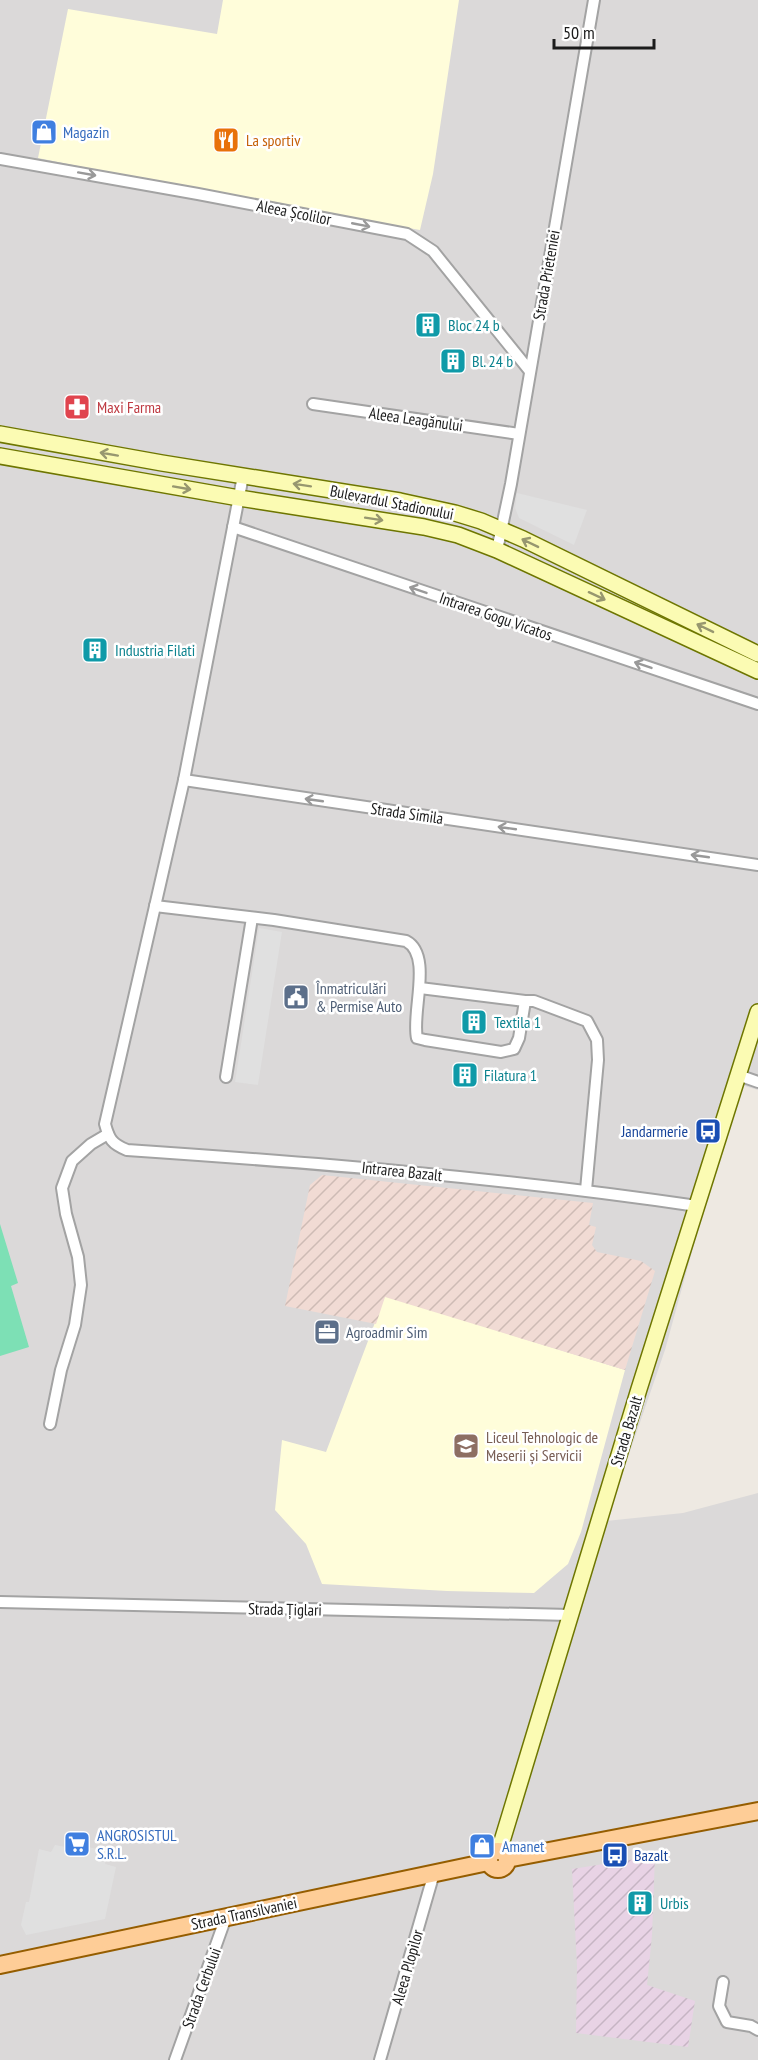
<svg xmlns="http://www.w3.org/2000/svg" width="758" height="2060" font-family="'PT Sans Narrow',sans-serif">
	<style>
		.residential { fill: #dbd9d9 }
		.industrial { fill: url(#industrial-furrows) }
		.education { fill: #fffdda }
		.military { fill: url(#military-furrows) }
		.pitch { fill: #7de0b5 }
		.parking { fill: #e0e0e0 }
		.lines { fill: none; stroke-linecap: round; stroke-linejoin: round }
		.minor-casing { stroke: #a3a3a3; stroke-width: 14 }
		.secondary-casing { stroke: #6e7601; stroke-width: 18 }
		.primary-casing { stroke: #955d00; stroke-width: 20 }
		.minor { stroke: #fff; stroke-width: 10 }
		.secondary { stroke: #fbfbb3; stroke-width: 15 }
		.primary { stroke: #fecd97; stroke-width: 16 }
		.oneway { stroke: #999 }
		.oneway2 { stroke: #97976f }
		.labels { text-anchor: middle; stroke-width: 5; stroke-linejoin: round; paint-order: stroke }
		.shop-label { font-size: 16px; fill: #366cbe; stroke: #fff; text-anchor: start }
		.food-label { font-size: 16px; fill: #c56008; stroke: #fff; text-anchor: start }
		.street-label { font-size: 16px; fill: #1c1c1c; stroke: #fff }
		.culture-label { font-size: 16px; fill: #0d838f; stroke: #fff; text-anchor: start }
		.health-label { font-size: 16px; fill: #be3a42; stroke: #fff; text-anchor: start }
		.service-label { font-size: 16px; fill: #4e5e75; stroke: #fff; text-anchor: start }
		.transit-label { font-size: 16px; fill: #164399; stroke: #fff; text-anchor: end }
		.education-label { font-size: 16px; fill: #785e54; stroke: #fff; text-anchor: start }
	</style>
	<defs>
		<pattern id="industrial-furrows" width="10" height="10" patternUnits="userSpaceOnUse" patternTransform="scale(1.5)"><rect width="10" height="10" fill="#e8d3e5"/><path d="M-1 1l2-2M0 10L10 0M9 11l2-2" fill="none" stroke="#c6b5c4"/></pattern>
		<pattern id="military-furrows" width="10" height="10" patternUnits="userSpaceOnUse" patternTransform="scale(1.5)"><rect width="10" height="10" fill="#f1dbd4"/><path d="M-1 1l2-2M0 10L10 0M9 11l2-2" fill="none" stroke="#cebbb5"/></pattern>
	</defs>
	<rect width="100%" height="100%" fill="#eee9e2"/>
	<!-- residential -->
	<polygon class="residential" points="0,0 758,0 758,1090 738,1084 665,1350 606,1521 683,1513 758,1493 758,2060 0,2060"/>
	<!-- industrial -->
	<polygon class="industrial" points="655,1856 652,1935 647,1985 695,2001 688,2047 576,2033 577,1966 572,1869"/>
	<!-- education -->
	<g class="education">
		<polygon points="223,0 459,0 433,174 420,230 228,196 38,158 68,9 217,34"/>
		<polygon points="385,1296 625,1370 581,1532 568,1564 534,1593 447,1591 322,1584 306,1544 275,1510 282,1440 326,1452"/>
	</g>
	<!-- military -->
	<polygon class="military" points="322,1175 593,1203 589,1225 596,1227 592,1245 597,1252 641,1261 655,1271 625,1370 385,1297 376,1324 285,1306 310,1185"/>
	<!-- pitch -->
	<polygon class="pitch" points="0,1224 18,1283 11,1286 29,1347 0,1356"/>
	<!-- parking -->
	<g class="parking">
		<polygon points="517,493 587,510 574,545 519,518 515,508"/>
		<polygon points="259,928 282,932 258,1085 235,1082"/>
		<polygon points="55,1845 81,1850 82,1846 108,1851 105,1864 116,1867 105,1919 26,1935 21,1925 26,1902 29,1902 39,1849 51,1852"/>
	</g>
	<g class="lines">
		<defs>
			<g id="minor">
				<polyline points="0,159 198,194 407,234 433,251 529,370"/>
				<polyline points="313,404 519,434"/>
				<path d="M243 476 184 780 105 1124C109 1139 112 1144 127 1150 318 1163 508 1178 697 1206"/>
				<polyline points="233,527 758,704"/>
				<polyline points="497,550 511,484 594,0"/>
				<polyline points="184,780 758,865"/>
				<path d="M155 906 274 920 406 941C433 955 411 1013 417 1038L425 1040 501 1052 514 1049 519 1038 525 1001"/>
				<polyline points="420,988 525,1001 534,1001 587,1021 597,1040 598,1060 586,1190"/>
				<polyline points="738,1075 758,1082"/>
				<polyline points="226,1077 252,918"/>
				<polyline points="50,1424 61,1370 75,1325 81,1285 78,1257 66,1214 62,1188 72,1161 91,1144 108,1134"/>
				<polyline points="0,1602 570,1615"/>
				<polyline points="723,1982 719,2006 727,2022 751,2026 758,2030"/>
				<polyline points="175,2060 226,1917"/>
				<polyline points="380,2060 434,1873"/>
			</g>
			<g id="secondary">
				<polyline points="0,434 162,463 400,501 455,513 481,521 523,539 758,654"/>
				<polyline points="0,456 239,498 424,527 458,535 497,550 758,671"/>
				<polyline points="499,1851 639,1389 758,1012"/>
			</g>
			<g id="primary">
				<circle cx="498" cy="1860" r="9"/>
				<polyline points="507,1859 758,1811"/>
				<polyline points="0,1965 488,1862"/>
			</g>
		</defs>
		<!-- minor casing -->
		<use href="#minor" class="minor-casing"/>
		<!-- secondary casing -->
		<use href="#secondary" class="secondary-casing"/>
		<!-- primary casing -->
		<use href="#primary" class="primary-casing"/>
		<!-- minor -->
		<use href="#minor" class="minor"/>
		<!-- secondary -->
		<use href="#secondary" class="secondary"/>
		<!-- primary -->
		<use href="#primary" class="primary"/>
	</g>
	<!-- one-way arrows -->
	<defs><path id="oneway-shaft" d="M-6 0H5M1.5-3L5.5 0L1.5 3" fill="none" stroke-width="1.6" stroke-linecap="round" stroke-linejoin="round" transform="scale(1.5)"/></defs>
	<g class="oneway">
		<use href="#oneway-shaft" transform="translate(87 174) rotate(10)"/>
		<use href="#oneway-shaft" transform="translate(361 225) rotate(11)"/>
		<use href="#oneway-shaft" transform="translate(418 590) rotate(-161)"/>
		<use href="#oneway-shaft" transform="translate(643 665) rotate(-161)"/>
		<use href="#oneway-shaft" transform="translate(314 800) rotate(-172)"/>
		<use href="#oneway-shaft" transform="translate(507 828) rotate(-172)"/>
		<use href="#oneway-shaft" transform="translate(700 856) rotate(-172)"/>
	</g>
	<g class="oneway2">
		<use href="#oneway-shaft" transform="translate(109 454) rotate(-170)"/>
		<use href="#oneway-shaft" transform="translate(302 485) rotate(-171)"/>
		<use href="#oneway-shaft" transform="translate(182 488) rotate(10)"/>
		<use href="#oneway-shaft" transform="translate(374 519) rotate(9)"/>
		<use href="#oneway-shaft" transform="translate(530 543) rotate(-154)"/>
		<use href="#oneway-shaft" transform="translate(597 596) rotate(25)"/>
		<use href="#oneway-shaft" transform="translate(705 628) rotate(-154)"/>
	</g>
	<!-- icons -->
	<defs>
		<symbol id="shop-square" viewBox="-11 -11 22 22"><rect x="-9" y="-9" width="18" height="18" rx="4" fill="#3f7fe0" stroke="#fff"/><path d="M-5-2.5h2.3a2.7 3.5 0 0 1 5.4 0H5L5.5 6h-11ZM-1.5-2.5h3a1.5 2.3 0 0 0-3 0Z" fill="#fff"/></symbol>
		<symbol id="restaurant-square" viewBox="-11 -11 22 22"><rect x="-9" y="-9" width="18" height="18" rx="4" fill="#e8710a" stroke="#fff"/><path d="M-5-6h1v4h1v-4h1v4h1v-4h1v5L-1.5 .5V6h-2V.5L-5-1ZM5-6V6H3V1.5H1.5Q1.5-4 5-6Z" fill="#fff"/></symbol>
		<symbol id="building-square" viewBox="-11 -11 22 22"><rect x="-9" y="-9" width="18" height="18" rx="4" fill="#0f9aa8" stroke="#fff"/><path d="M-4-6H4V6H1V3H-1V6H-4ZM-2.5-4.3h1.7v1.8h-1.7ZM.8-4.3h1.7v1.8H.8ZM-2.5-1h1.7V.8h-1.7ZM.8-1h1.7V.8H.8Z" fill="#fff"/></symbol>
		<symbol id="pharmacy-square" viewBox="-11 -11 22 22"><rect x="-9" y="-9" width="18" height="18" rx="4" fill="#e0444e" stroke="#fff"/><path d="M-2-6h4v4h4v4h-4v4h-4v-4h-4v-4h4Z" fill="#fff"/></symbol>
		<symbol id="civic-square" viewBox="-11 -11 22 22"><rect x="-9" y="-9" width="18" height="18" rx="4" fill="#5c6f8a" stroke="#fff"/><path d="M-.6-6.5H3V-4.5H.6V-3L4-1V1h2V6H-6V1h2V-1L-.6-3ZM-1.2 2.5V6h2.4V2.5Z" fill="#fff"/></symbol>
		<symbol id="bus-square" viewBox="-11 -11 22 22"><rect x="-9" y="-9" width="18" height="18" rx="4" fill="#1a4fb4" stroke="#fff"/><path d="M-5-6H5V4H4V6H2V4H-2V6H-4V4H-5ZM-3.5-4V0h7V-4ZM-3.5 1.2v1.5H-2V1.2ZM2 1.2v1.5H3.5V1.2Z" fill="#fff"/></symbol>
		<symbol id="office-square" viewBox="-11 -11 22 22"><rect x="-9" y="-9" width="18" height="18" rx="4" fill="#5c6f8a" stroke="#fff"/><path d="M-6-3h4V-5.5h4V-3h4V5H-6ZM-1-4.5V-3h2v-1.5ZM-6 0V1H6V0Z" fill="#fff"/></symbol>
		<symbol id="school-square" viewBox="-11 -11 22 22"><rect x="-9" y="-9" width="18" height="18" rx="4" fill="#8d6e63" stroke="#fff"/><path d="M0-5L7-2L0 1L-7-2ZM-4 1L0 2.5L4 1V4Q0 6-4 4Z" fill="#fff"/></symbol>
		<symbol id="supermarket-square" viewBox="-11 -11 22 22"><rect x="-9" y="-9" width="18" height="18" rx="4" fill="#3f7fe0" stroke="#fff"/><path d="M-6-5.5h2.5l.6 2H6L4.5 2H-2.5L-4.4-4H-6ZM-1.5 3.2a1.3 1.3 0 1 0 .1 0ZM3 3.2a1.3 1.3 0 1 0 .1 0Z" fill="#fff"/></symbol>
	</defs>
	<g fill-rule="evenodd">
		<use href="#shop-square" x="29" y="117" width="30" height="30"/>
		<use href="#restaurant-square" x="211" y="125" width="30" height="30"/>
		<use href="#building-square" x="413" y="310" width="30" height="30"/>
		<use href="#building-square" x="438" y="346" width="30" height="30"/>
		<use href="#pharmacy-square" x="62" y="392" width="30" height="30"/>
		<use href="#building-square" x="80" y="635" width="30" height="30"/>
		<use href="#civic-square" x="281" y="982" width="30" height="30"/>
		<use href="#building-square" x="459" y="1007" width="30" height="30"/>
		<use href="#building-square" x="450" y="1060" width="30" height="30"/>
		<use href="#bus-square" x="693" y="1116" width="30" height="30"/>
		<use href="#office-square" x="312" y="1317" width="30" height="30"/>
		<use href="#school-square" x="451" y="1431" width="30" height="30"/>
		<use href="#supermarket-square" x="62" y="1829" width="30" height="30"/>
		<use href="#shop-square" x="467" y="1831" width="30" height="30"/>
		<use href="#bus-square" x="600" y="1840" width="30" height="30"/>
		<use href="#building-square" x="625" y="1888" width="30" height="30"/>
	</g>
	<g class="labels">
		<!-- shop labels -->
		<g class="shop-label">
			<text x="63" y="138">Magazin</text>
			<text x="97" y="1841">ANGROSISTUL<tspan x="97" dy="18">S.R.L.</tspan></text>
			<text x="502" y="1852">Amanet</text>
		</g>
		<!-- food labels -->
		<g class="food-label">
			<text x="246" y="146">La sportiv</text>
		</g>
		<!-- street labels -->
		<g class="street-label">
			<text transform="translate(294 212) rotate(11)" y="6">Aleea Școlilor</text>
			<text transform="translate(546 275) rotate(-80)" y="6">Strada Prieteniei</text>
			<text transform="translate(416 419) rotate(8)" y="6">Aleea Leagănului</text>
			<text transform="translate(392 502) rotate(11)" y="6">Bulevardul Stadionului</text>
			<text transform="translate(496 616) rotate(19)" y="6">Intrarea Gogu Vicatos</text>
			<text transform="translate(407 813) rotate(8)" y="6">Strada Simila</text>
			<text transform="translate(402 1171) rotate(6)" y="6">Intrarea Bazalt</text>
			<text transform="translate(626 1431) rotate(-73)" y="6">Strada Bazalt</text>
			<text transform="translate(285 1609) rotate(1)" y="6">Strada Țiglari</text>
			<text transform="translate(244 1913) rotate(-12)" y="6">Strada Transilvaniei</text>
			<text transform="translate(407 1967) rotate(-74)" y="6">Aleea Plopilor</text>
			<text transform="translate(201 1988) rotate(-70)" y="6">Strada Cerbului</text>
		</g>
		<!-- culture labels -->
		<g class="culture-label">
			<text x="448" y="331">Bloc 24 b</text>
			<text x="472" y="367">Bl. 24 b</text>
			<text x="115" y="656">Industria Filati</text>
			<text x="494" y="1028">Textila 1</text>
			<text x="484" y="1081">Filatura 1</text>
			<text x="660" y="1909">Urbis</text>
		</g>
		<!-- health labels -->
		<g class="health-label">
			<text x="97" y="413">Maxi Farma</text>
		</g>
		<!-- service labels -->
		<g class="service-label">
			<text x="316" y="994">Înmatriculări<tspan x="316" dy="18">&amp; Permise Auto</tspan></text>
			<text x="346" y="1338">Agroadmir Sim</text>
		</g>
		<!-- transit labels -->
		<g class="transit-label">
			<text x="688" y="1137">Jandarmerie</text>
			<text x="634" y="1861" text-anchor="start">Bazalt</text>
		</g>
		<!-- education labels -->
		<g class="education-label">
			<text x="486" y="1443">Liceul Tehnologic de<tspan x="486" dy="18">Meserii și Servicii</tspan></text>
		</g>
	</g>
	<!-- scale -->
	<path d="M554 39v9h100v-9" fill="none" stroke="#1c1c1c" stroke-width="3"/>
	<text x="563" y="39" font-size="18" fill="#1c1c1c" stroke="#ffffff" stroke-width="4.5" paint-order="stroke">50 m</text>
</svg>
